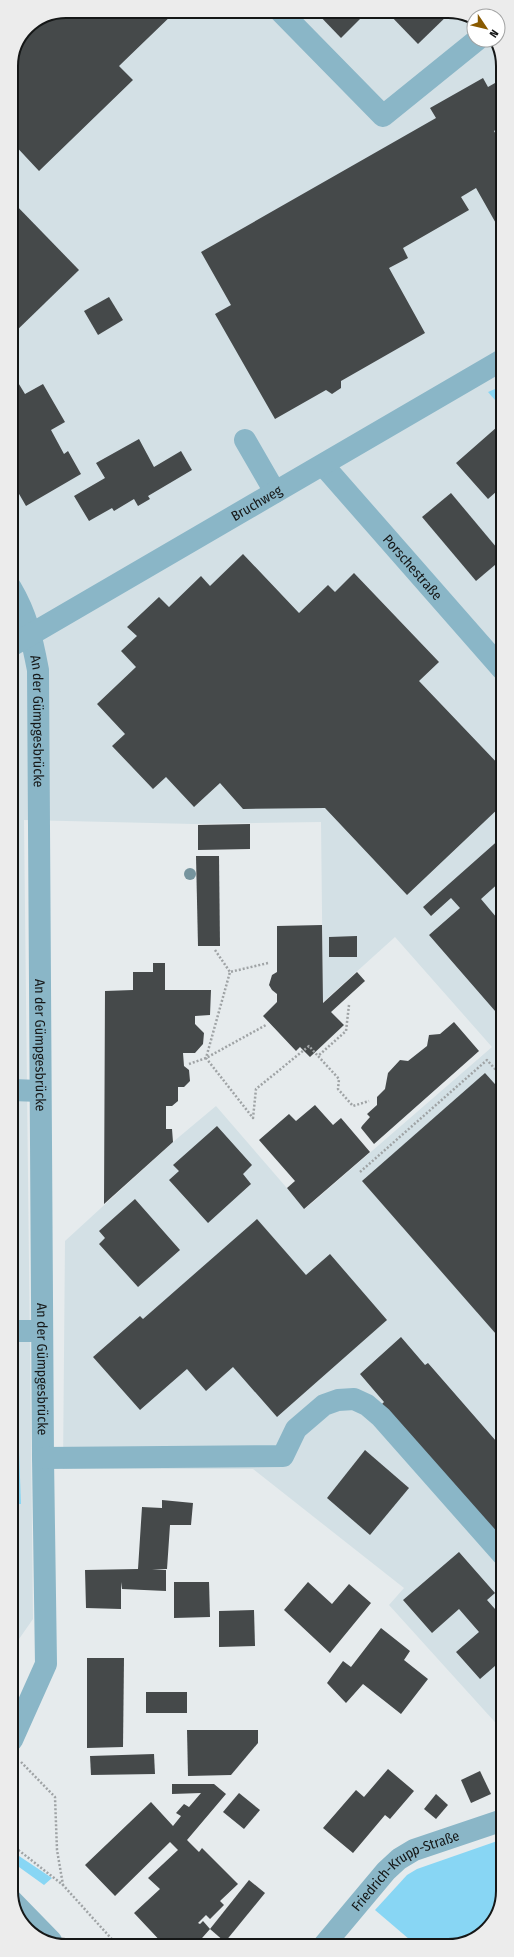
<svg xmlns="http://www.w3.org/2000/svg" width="514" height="1957" font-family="'Fira Sans Condensed',sans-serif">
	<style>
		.built { fill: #d3e0e5 }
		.green { fill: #88d6f4 }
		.building { fill: #45494a }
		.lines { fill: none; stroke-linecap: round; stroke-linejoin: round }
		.path { stroke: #9fa3a5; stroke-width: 2.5; stroke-dasharray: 2 2; stroke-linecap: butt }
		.minor { stroke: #8ab6c7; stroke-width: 22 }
		.tree { fill: #76949e }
		.labels { text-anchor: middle; stroke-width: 4; stroke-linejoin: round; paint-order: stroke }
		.street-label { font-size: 14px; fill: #151717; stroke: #fff }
		.rim { fill: none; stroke: #151717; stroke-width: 2 }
	</style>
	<rect width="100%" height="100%" fill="#e6ebed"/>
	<!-- built -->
	<polygon class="built" points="66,11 455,11 474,20 474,40 493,40 502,55 503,1731 389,1605 404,1588 253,1469 63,1469 65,1241 173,1142 216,1106 305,1209 492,1047 395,937 323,1002 321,822 194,824 24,820 33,1619 12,1649 11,66 27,27"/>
	<!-- green -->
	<g class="green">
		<polygon points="495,389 502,397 502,408 488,392"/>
		<polygon points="12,1344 15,1345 21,1504 12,1504"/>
		<polygon points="503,1839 503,1891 490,1927 459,1945 416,1945 375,1910 407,1875 417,1869"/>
		<polygon points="12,1851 16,1854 52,1878 44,1885 12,1862"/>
	</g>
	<!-- building -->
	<g class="building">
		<polygon points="66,11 176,11 119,66 133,80 39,171 11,141 11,66 27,27"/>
		<polygon points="315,11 368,11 341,38"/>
		<polygon points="386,11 452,11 418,44"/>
		<polygon points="483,78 488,87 502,79 502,126 494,131 502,145 502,234 476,188 461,197 469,210 403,248 408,258 389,268 425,333 341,381 341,388 332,394 326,390 275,419 215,314 231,305 201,252 436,118 430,108"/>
		<polygon points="11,200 79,270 11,336"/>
		<polygon points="109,297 123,320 98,335 84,311"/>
		<polygon points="11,371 25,394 43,384 65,422 51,430 64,454 68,451 81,474 26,506 11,480"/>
		<polygon points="497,427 502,433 502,497 497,491 488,499 456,463"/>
		<polygon points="139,439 154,467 181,451 192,470 148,496 150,499 138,506 134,499 114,511 112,508 89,521 74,496 105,478 96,463"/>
		<polygon points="451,493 502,554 502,559 476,581 422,517"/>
		<polygon points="243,554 299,613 328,585 335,592 354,573 439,662 419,681 502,768 502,805 407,895 325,808 243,809 220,783 194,807 166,777 153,789 112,746 125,734 97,704 136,667 121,651 137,636 127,627 159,597 169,607 201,576 210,586"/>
		<polygon points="250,824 250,849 198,850 198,825"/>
		<polygon points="502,837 502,866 497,870 502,876 502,880 481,899 502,924 502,1019 429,935 460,908 451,898 431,916 423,907"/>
		<polygon points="196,856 219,856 220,946 198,946"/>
		<polygon points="322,925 323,1003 357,972 365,981 331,1012 344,1025 310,1057 300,1047 296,1051 263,1016 277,1002 277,994 272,990 269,985 272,975 277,972 277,926"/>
		<polygon points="357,936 357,957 329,957 329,937"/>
		<polygon points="153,963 165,963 165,990 211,990 210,1015 195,1016 195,1024 204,1033 203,1044 195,1053 183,1053 184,1066 189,1070 190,1081 184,1087 178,1087 178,1101 172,1106 166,1106 166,1129 172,1129 173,1142 104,1204 105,991 133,990 133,972 153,972"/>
		<polygon points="454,1022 479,1051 374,1144 361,1128 362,1126 370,1117 367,1114 377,1105 377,1097 385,1089 388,1073 400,1060 408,1061 427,1046 429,1035 440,1034"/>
		<polygon points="485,1073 503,1093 503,1342 362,1181"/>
		<polygon points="315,1105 333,1125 341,1118 370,1152 304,1209 287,1188 295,1181 259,1140 289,1114 296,1121"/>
		<polygon points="217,1126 252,1165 243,1174 251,1184 208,1223 169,1180 179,1171 173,1165"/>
		<polygon points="135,1199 180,1250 138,1287 99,1244 105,1238 99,1231"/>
		<polygon points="257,1219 306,1275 330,1254 387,1320 277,1417 233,1367 206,1391 187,1369 140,1410 93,1357 140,1316 143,1319"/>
		<polygon points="401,1337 425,1365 428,1363 503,1449 503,1548 379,1407 384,1402 360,1374"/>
		<polygon points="365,1450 409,1488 370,1535 327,1498"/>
		<polygon points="162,1500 193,1503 191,1525 170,1525 167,1569 152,1569 166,1570 166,1591 122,1589 121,1582 121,1609 86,1608 85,1570 138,1569 142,1507 162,1508"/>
		<polygon points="459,1552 495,1593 487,1600 503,1618 503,1659 480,1679 456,1652 479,1632 459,1609 432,1633 403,1600"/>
		<polygon points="174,1582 209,1582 210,1617 174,1618"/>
		<polygon points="308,1582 332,1604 349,1584 371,1603 330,1653 284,1610"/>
		<polygon points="254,1610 255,1646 219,1647 219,1611"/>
		<polygon points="381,1628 410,1651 404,1660 428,1679 401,1714 363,1684 346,1703 327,1683 343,1661 351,1667"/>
		<polygon points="87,1658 124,1658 123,1747 87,1748"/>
		<rect x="146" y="1692" width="41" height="21"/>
		<polygon points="187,1730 258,1730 258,1743 231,1775 188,1776"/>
		<polygon points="154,1754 155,1774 91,1775 90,1756"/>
		<polygon points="388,1769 414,1791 390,1819 385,1815 353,1853 323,1828 356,1790 364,1797"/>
		<polygon points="480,1771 491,1794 471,1803 461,1780"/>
		<polygon points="172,1784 214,1784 226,1794 187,1840 199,1852 202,1848 238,1884 220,1901 224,1905 210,1919 206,1915 198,1923 200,1924 203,1921 210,1929 195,1946 165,1946 134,1913 160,1889 148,1878 178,1850 170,1842 115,1896 85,1865 151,1802 173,1826 181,1816 176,1813 184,1804 189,1807 201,1793 172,1794"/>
		<polygon points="239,1793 260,1810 244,1829 223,1812"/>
		<polygon points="436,1794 448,1805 436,1819 424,1809"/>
		<polygon points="249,1880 265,1893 225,1942 210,1929"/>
		<polygon points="256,1939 262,1945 248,1945"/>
	</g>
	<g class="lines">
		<!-- path -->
		<g class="path">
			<polyline points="215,950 230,972"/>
			<polyline points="268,963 230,972 206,1058 253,1118 256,1089 309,1046 318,1056"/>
			<polyline points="349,1005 346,1031 318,1056 339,1079 338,1089 353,1106 369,1101"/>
			<polyline points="189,1064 206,1058 266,1025"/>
			<polyline points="360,1172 487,1060 503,1078"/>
			<polyline points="21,1762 55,1797 57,1850 63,1885"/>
			<polyline points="12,1845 63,1885 118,1946"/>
		</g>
		<!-- minor -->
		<g class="minor">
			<polyline points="280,11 383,116 477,40"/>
			<polyline points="245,440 275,492"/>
			<path id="s1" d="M323 465 502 669"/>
			<path id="s2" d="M11 588C27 615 32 639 38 670L43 1458 46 1664 12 1740"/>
			<path id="s3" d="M11 646 502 360"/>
			<polyline points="12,1090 40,1091"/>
			<polyline points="12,1331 42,1331"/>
			<polyline points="43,1458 283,1456 296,1429 324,1405 338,1400 354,1399 367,1405 381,1417 503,1555"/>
			<polyline points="12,1901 51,1941"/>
			<path id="s4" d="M324 1945 386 1871 399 1859 414 1850 503 1820"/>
		</g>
	</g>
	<!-- trees -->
	<circle class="tree" cx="190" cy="874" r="6"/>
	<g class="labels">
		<!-- street labels -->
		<g class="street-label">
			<text dy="5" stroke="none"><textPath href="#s3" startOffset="284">Bruchweg</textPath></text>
			<text dy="5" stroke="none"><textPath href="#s1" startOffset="136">Porschestraße</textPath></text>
			<text dy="5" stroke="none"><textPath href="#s2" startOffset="138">An der Gümpgesbrücke</textPath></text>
			<text dy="5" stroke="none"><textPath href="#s2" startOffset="462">An der Gümpgesbrücke</textPath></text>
			<text dy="5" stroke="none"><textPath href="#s2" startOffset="786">An der Gümpgesbrücke</textPath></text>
			<text dy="5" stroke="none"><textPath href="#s4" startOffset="113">Friedrich-Krupp-Straße</textPath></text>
		</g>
	</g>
	<!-- crop -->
	<path d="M0 0H514V1957H0ZM66 18H448A48 48 0 0 1 496 66V1891A48 48 0 0 1 448 1939H66A48 48 0 0 1 18 1891V66A48 48 0 0 1 66 18Z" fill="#ececec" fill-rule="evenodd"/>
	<path class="rim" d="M66 18H448A48 48 0 0 1 496 66V1891A48 48 0 0 1 448 1939H66A48 48 0 0 1 18 1891V66A48 48 0 0 1 66 18Z"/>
	<!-- north arrow -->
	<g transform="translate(486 28) rotate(125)"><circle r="19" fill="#ffffff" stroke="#a1a2a2"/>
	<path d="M0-3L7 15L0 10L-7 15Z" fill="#895a00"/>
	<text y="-6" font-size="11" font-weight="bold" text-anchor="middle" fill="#151717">N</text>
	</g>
</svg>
